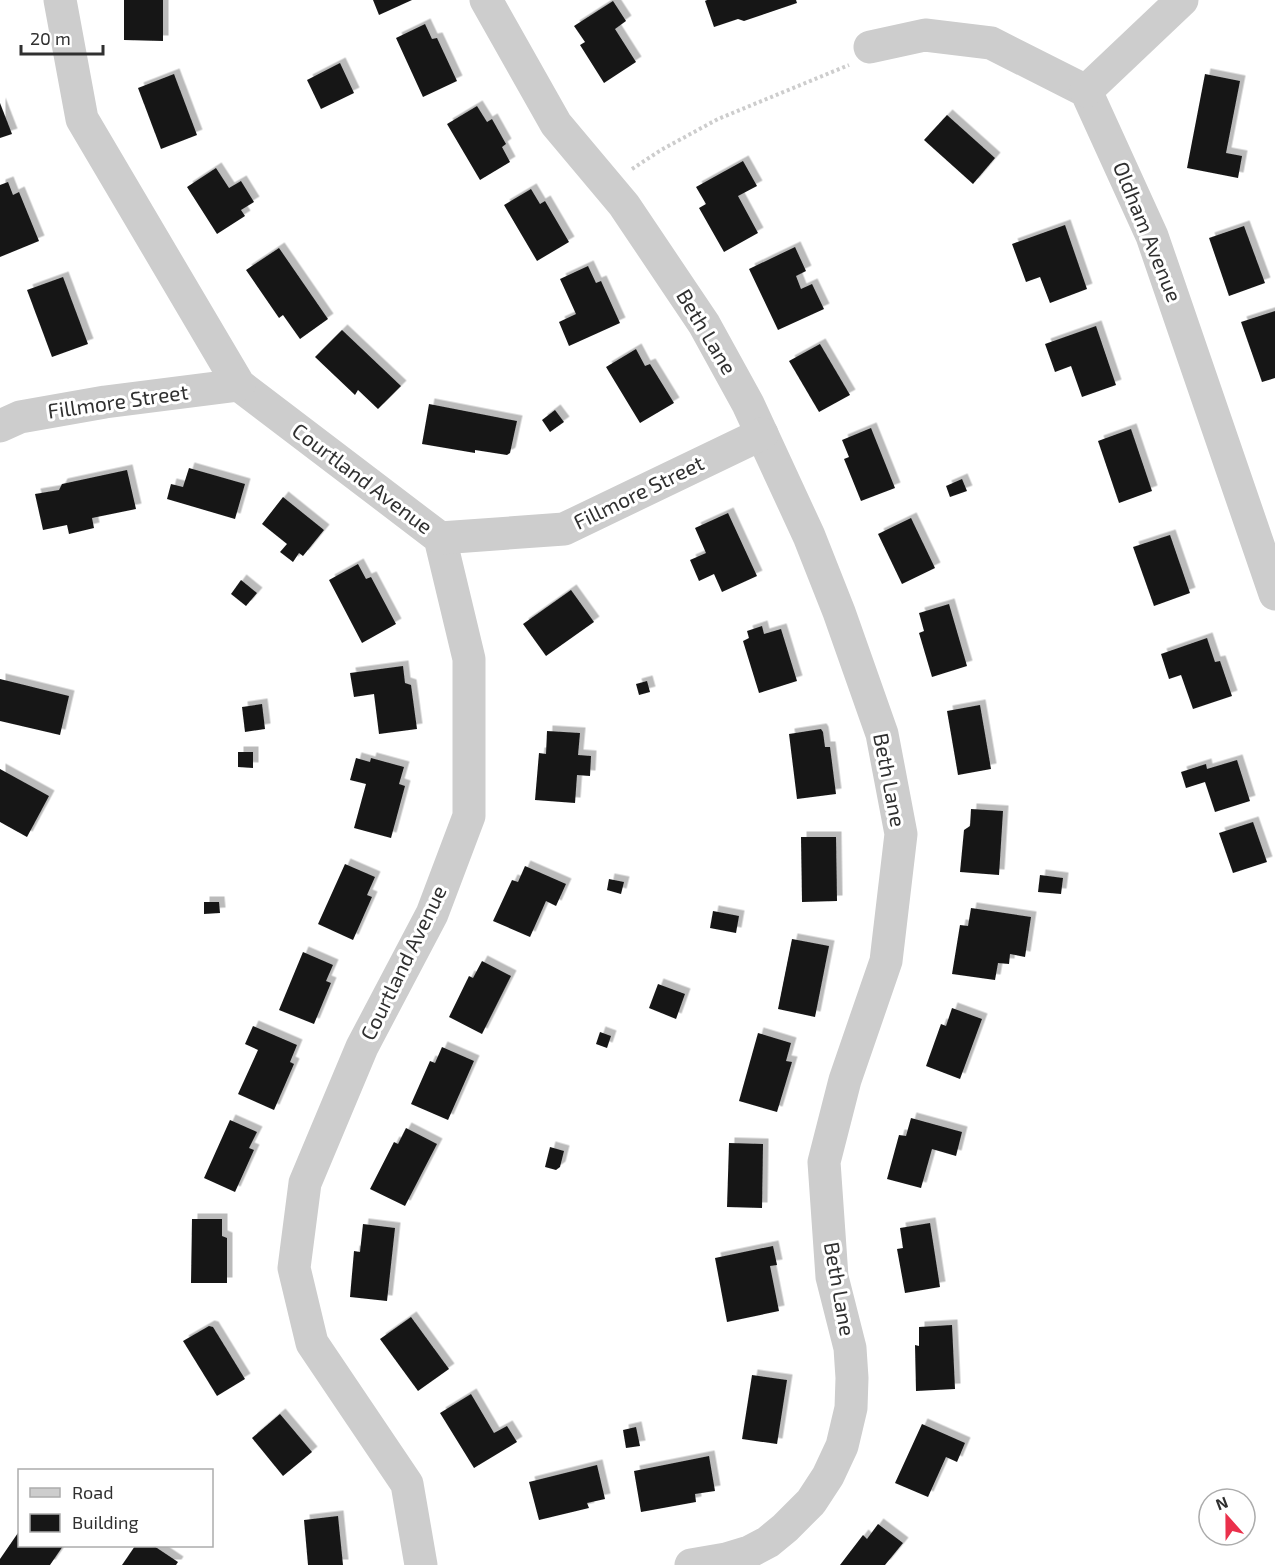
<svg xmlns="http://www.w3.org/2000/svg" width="1275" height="1565" font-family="'Exo 2',sans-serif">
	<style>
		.building { fill: #171717; filter: url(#shadow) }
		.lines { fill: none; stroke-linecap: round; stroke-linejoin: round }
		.path { stroke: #cdcdcd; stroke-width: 4; stroke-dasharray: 3 3; stroke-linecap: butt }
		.minor { stroke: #cdcdcd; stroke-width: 33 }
		.labels { text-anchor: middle; stroke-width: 6; stroke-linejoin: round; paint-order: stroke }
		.street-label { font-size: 21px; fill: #303030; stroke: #fff }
	</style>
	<defs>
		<filter id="shadow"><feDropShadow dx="5.5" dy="-5.5" stdDeviation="0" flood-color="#0004"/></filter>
	</defs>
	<rect width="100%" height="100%" fill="#fff"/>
	<!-- building -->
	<g class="building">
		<polygon points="124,0 163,0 163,41 124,40"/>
		<polygon points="373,0 412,0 379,15"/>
		<polygon points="707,0 796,0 797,3 744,21 738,19 714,27 705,1"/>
		<polygon points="613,1 626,21 615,29 636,62 604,83 580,45 585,42 574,26"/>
		<polygon points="425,24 432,39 437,38 457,81 423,97 396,38"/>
		<polygon points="340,63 354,93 321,109 307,80"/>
		<polygon points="174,74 197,135 161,149 138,88"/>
		<polygon points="1205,74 1240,81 1226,153 1242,156 1238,178 1187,168"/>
		<polygon points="0,103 12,134 0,138"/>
		<polygon points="477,106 487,122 492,119 506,144 502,147 510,162 480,180 447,124"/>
		<polygon points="947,115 995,158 973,184 924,140"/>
		<polygon points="743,161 757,186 738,196 758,233 724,252 699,208 706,204 696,187"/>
		<polygon points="216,168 229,188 241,181 254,202 241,210 245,216 217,234 187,187"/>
		<polygon points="8,182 13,195 19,192 39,241 0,257 0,185"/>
		<polygon points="531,189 540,204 545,201 569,242 537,261 504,205"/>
		<polygon points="1065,225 1087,289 1050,303 1040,277 1026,282 1012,244"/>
		<polygon points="1244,226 1265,283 1229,296 1209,238"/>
		<polygon points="795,247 806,271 796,276 801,289 812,284 824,309 778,330 749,269"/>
		<polygon points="279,248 328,319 300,339 283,315 279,318 246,270"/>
		<polygon points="588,266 596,283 601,281 620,323 569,346 559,322 576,314 560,279"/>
		<polygon points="63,277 88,344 52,357 27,290"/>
		<polygon points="1275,311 1275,378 1262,382 1241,322"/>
		<polygon points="1096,326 1116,385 1082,397 1071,366 1055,372 1045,344"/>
		<polygon points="342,330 401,386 378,409 358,390 355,395 315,357"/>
		<polygon points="820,344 850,395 819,412 789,361"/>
		<polygon points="636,349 645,366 650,364 674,403 640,423 606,367"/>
		<polygon points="429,404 517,421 510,453 507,455 475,450 475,453 422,444"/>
		<polygon points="555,410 564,422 550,432 542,420"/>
		<polygon points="871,428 895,488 861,501 844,459 849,457 842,440"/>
		<polygon points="1131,429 1152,491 1119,503 1098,441"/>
		<polygon points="189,468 245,484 235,519 167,499 171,484 183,487"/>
		<polygon points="127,470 136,509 92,518 94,528 69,534 67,525 43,530 35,494 59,490 62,484"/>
		<polygon points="962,479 967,491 950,497 946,486"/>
		<polygon points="283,497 324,530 303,556 299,553 293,562 280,552 287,544 262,524"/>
		<polygon points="728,513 757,576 722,592 714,574 699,581 690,560 706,553 695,528"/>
		<polygon points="911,518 935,568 902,584 878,534"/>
		<polygon points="1170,535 1190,593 1154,606 1133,547"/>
		<polygon points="358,564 366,579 371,577 396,624 362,643 329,580"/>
		<polygon points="241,580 257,593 246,606 231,594"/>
		<polygon points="571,590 594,622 546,656 523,624"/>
		<polygon points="949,604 967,666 932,677 919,633 924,631 919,613"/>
		<polygon points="762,626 764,634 781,629 797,681 759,693 743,641 749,638 747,631"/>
		<polygon points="1207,638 1215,662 1220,661 1232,696 1193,709 1181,675 1169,679 1161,654"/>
		<polygon points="403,666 405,683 411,685 417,729 379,734 374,694 354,697 350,673"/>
		<polygon points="0,679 69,696 60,735 0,721"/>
		<polygon points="647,681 650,692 639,695 636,684"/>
		<polygon points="262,704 265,729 245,732 242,707"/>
		<polygon points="980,705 991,769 958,775 947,711"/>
		<polygon points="821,729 823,732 825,747 830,747 836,794 797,799 789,734"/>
		<polygon points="547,731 580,733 578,755 591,756 590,776 577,775 575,803 535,800 539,753 546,754"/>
		<polygon points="238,752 253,752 253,768 238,767"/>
		<polygon points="356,758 370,762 371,758 404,767 399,784 405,786 391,838 354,828 366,784 350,780"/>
		<polygon points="1237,760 1250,801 1215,812 1205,782 1186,788 1181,772 1206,764 1207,769"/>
		<polygon points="0,769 49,796 27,837 0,822"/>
		<polygon points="971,809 1003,811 999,875 960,872 964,830 970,826"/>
		<polygon points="1253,822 1267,862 1233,873 1219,833"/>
		<polygon points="801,837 836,837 837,901 802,902"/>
		<polygon points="345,864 375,877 367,895 372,897 353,940 318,924"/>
		<polygon points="525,866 566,884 556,906 546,901 530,937 493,921 512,880 518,882"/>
		<polygon points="1040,875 1063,878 1061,894 1038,892"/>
		<polygon points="609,879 624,882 621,894 607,890"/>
		<polygon points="204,902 219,902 220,913 204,914"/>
		<polygon points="971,908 1031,917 1025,957 1010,954 1009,964 998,963 995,980 952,974 960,925 968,926"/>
		<polygon points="713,911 739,916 736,933 710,928"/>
		<polygon points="792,939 829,946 815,1017 778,1009"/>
		<polygon points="303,952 333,965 326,981 331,983 314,1024 279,1010"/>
		<polygon points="482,961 511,976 482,1034 449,1017 469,976 473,978"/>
		<polygon points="658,984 685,994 676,1019 649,1008"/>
		<polygon points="952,1008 982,1019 960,1079 926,1066 941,1024 946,1026"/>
		<polygon points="253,1026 297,1045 290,1062 294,1064 274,1110 238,1094 258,1050 245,1044"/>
		<polygon points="600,1032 611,1036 607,1048 596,1044"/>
		<polygon points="758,1033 791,1043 786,1061 792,1062 777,1112 739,1101"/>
		<polygon points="442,1047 474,1061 448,1120 411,1104 430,1061 435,1063"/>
		<polygon points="911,1118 962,1132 956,1156 932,1149 921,1188 887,1179 899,1135 906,1136"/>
		<polygon points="230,1120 257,1132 249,1148 254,1150 235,1192 204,1178"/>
		<polygon points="406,1128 437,1144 405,1206 370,1189 394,1142 398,1144"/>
		<polygon points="729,1143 763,1144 762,1208 727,1207"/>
		<polygon points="550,1147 564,1151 560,1167 556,1170 545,1167"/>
		<polygon points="192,1219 222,1219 222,1236 227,1238 227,1283 191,1283"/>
		<polygon points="930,1223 940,1287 905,1293 897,1249 903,1248 900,1228"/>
		<polygon points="363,1224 395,1228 387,1301 350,1297 354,1251 360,1252"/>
		<polygon points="773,1246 777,1265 770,1266 779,1311 727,1322 715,1258"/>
		<polygon points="411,1317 449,1369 418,1391 380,1339"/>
		<polygon points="952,1325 955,1389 916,1391 915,1345 919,1346 919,1327"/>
		<polygon points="209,1326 213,1327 245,1379 217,1396 183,1341"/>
		<polygon points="752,1375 787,1380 777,1444 742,1439"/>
		<polygon points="471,1394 494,1433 507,1426 517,1442 474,1468 440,1413"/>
		<polygon points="280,1414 312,1452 283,1476 252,1438"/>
		<polygon points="922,1424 965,1443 957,1462 946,1457 928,1497 895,1483"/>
		<polygon points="636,1427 640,1446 626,1448 623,1430"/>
		<polygon points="709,1456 715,1491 695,1494 696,1502 641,1512 634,1471"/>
		<polygon points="597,1465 605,1499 587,1503 589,1508 539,1520 529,1482"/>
		<polygon points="338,1516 343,1565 308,1565 304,1520"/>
		<polygon points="878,1524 903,1543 885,1565 840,1565 863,1535 867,1539"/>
		<polygon points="20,1530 20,1546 63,1546 50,1565 0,1565 0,1559"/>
		<polygon points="135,1546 154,1546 178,1562 176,1565 122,1565"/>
	</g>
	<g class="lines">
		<!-- path -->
		<polyline class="path" points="632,169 661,150 718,119 849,65"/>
		<!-- minor -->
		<g class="minor">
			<polyline points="60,0 82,119 239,385 440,538 469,659 469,816 432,914 362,1047 305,1183 294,1268 312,1343 407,1484 421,1565"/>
			<polyline points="486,0 556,124 624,205 704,324 748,404 809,536 839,612 882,734 901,834 886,961 845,1080 824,1162 832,1277 850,1348 852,1378 851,1408 842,1446 828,1476 811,1502 785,1528 768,1542 749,1552 726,1559 691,1565"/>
			<polyline points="870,47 925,35 991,43 1086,91 1152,236 1275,594"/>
			<polyline points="1086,91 1182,0"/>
			<polyline points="0,426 20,417 105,402 239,385"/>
			<polyline points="440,538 564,529 762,434"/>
		</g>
	</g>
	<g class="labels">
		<!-- street labels -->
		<g class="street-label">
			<text transform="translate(1147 232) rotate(68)" y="7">Oldham Avenue</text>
			<text transform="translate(706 332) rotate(59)" y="7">Beth Lane</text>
			<text transform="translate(118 402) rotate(-8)" y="7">Fillmore Street</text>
			<text transform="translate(362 479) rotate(37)" y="7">Courtland Avenue</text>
			<text transform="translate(639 493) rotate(-26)" y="7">Fillmore Street</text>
			<text transform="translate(889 780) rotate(79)" y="7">Beth Lane</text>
			<text transform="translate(404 963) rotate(-64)" y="7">Courtland Avenue</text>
			<text transform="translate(839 1289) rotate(80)" y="7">Beth Lane</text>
		</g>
	</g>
	<!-- legend -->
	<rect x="18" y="1469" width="195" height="78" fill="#ffffff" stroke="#acacac" stroke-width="1.5"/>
	<rect x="30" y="1488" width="30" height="9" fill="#cdcdcd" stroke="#acacac" stroke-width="1.5"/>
	<text x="72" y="1499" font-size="18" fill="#303030">Road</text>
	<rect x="30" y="1514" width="30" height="18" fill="#171717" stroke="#acacac" stroke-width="1.5"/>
	<text x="72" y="1529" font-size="18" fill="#303030">Building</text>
	<!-- north arrow -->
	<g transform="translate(1227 1517) rotate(339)"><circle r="28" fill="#ffffff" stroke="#acacac" stroke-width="1.5"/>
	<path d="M0-4.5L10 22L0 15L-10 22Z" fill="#ea304b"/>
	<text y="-9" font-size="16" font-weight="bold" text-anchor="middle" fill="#303030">N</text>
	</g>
	<!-- scale -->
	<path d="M21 45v9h82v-9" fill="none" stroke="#303030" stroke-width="3"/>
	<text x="30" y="45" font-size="18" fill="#303030" stroke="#ffffff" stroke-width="4.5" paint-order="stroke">20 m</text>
</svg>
